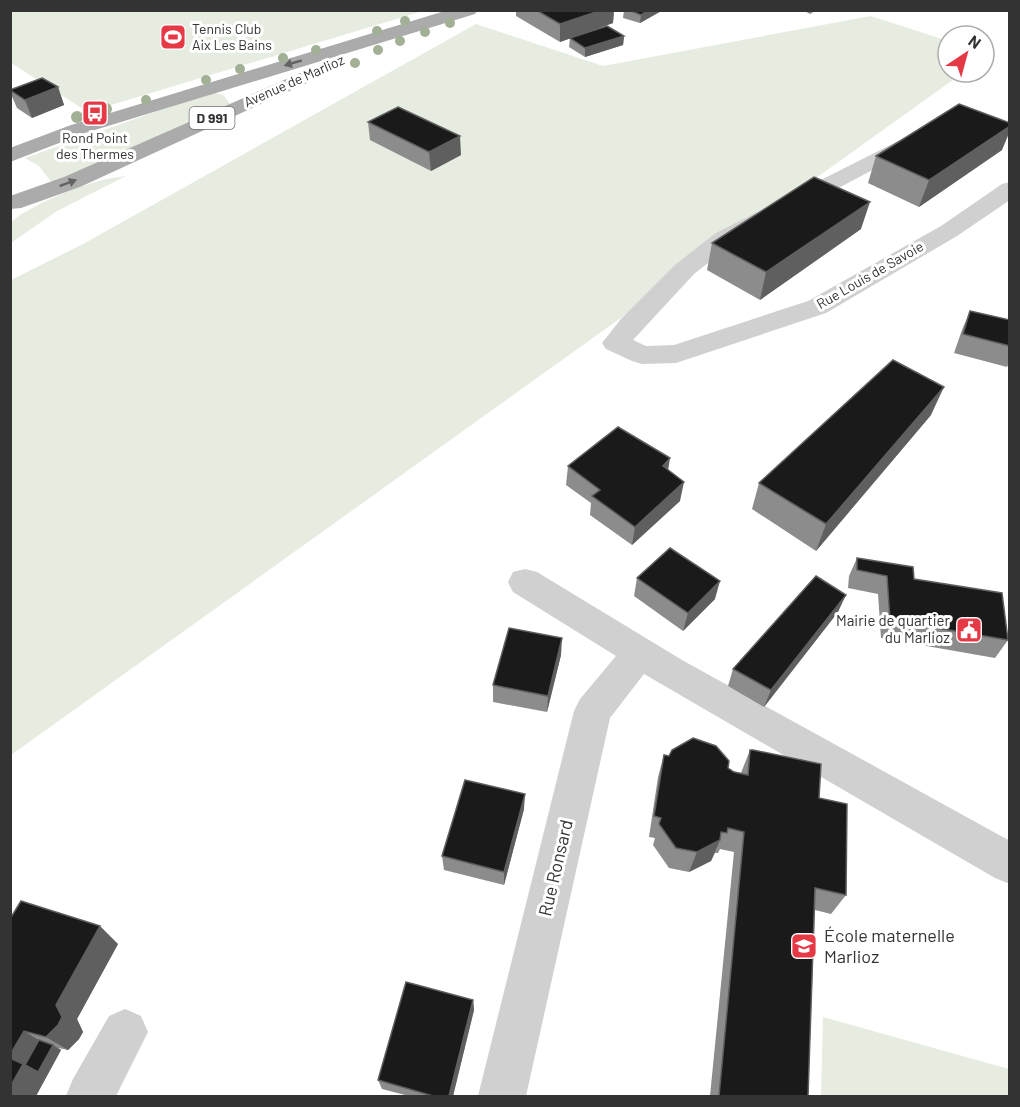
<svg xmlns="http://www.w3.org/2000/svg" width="1020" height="1107" font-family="Barlow,sans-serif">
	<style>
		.green { fill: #e6ecdf }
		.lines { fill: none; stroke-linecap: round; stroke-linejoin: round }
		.minor { fill: #d0d0d0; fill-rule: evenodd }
		.major { fill: #ababab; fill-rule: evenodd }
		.tree { fill: #a2b095 }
		.wall { fill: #8c8c8c }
		.shaded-wall { fill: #5f5f5f }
		.building { fill: #1a1a1a; stroke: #5f5f5f; stroke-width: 1.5 }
		.oneway { fill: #636363 }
		.labels { text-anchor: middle; stroke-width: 6; stroke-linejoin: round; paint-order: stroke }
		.far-poi-label { font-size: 14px; fill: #333; stroke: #fff; text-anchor: start }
		.far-street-label { font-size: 14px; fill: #333; stroke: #fff }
		.shield { fill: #fff; stroke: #707070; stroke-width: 1.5 }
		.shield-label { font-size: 14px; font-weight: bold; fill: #333 }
		.poi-label { font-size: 15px; fill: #333; stroke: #fff; text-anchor: end }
		.near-street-label { font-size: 18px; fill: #333; stroke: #fff }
		.near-poi-label { font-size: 18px; fill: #333; stroke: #fff; text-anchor: start }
	</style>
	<rect width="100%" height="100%" fill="#fff"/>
	<!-- green -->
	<g class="green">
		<polygon points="10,11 423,11 88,112 11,63"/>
		<polygon points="871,16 948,41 948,72 964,72 11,755 11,280 83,244 476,24 603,66"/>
		<polygon points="211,92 223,95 231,105 52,183 39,166 25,158"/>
		<path d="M126 176 57 211 11 243V222C35 202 95 178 126 176Z"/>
		<polygon points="823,1017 1009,1069 1009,1096 821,1096"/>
	</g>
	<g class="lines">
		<!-- minor -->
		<g class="minor">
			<polygon points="914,133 922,134 925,139 922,144 734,243 694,274 633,340 646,346 674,345 808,301 941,226 1002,184 1010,182 1010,200 957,236 826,313 676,363 642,364 632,361 606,349 602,343 621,319 676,264 716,233"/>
			<polygon points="525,569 537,572 682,660 1010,841 1010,884 995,878 644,674 610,718 526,1096 478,1096 574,711 580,699 616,656 513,592 508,582 513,572"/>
			<polygon points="125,1009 141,1016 148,1032 116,1096 66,1096 73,1079 109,1016"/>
		</g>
		<!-- major -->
		<g class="major">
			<polygon points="448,10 478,10 475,14 85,133 10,162 10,148 71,125"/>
			<polygon points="300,73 307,75 310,79 307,83 80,187 21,208 10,209 10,196 64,177"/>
		</g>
	</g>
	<!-- trees -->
	<g class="tree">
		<circle cx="405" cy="21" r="5"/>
		<circle cx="450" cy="23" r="5"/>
		<circle cx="377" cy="31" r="5"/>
		<circle cx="425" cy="32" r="5"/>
		<circle cx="400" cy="41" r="5"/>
		<circle cx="316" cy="50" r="5"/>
		<circle cx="378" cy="50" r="5"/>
		<circle cx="283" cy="58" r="5"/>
		<circle cx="355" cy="63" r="5"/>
		<circle cx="240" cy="69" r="5"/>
		<circle cx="206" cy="80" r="5"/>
		<circle cx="146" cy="100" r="5"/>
		<circle cx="106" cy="109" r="6"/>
		<circle cx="77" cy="117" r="6"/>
	</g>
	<!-- wall -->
	<g class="wall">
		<polygon points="516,10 614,10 613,23 560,42 516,16"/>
		<polygon points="624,10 663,10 640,23 623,18"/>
		<polygon points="803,10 817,10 810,14"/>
		<polygon points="624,36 623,45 585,57 569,47 570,38"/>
		<polygon points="58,87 64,105 32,118 17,108 10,92 10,90"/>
		<polygon points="368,122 461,155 431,171 370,140"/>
		<polygon points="1002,150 919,207 868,183 876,156"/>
		<polygon points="861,229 760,300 707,270 712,243"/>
		<polygon points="970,311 1010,320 1010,361 1007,367 954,353 962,330"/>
		<polygon points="931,415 816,551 752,509 759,483"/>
		<polygon points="568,466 680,501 632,545 590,515 591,503 566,485"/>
		<polygon points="857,558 1008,640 995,658 881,638 878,594 848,588 849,576"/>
		<polygon points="637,578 715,599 683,631 634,596"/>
		<polygon points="838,612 764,707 728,686 733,669"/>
		<polygon points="561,655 547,712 493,702 493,685"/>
		<polygon points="750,750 819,798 846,895 831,914 815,910 808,1096 710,1096 734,852 720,849 718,853 715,853 711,861 689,872 669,868 653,845 655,838 649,837 658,777 664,755 741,773"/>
		<polygon points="524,809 504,885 444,870 442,856"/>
		<polygon points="10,919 118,944 77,1019 83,1032 79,1039 68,1050 58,1048 61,1050 36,1096 10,1096"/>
		<polygon points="473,1000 474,1010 453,1096 409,1096 382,1089 378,1080"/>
	</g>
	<!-- shaded-wall -->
	<g class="shaded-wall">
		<polygon points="602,10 614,10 613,23 560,42 560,24"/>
		<polygon points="649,10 663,10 640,23 641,15"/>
		<polygon points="624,36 623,45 585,57 585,48"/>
		<polygon points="58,87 64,105 32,118 25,100"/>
		<polygon points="1010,126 1010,131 1002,150 919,207 929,180"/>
		<polygon points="460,136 461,155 431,171 429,152"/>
		<polygon points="870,202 861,229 760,300 766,272"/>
		<polygon points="944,387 931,415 816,551 826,524"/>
		<polygon points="670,458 667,477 663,466"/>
		<polygon points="684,482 680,501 632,545 635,527"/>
		<polygon points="720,581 715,599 683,631 688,613"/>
		<polygon points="846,595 838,612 764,707 771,690"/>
		<polygon points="562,638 561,655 547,712 548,696"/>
		<polygon points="525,794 524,809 504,885 504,872"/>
		<polygon points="720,840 711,861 689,872 697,852"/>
		<polygon points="100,926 118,944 77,1019 83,1032 79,1039 68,1050 46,1037 56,1005"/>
		<polygon points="473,1000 474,1010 453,1096 449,1096"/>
		<polygon points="24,1031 47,1045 53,1045 61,1050 36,1096 10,1096 10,1055"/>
	</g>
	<!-- building -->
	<g class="building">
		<polygon points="536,10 602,10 560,24"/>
		<polygon points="629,10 649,10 641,15"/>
		<polygon points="607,26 624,36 585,48 570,38"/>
		<polygon points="42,78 58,87 25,100 10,90"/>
		<polygon points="959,104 1010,123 1010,126 929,180 876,156"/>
		<polygon points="398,107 460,136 429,152 368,122"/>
		<polygon points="814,177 870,202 766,272 712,243"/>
		<polygon points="970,311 1010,320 1010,346 963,334"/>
		<polygon points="893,360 944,387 826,524 759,483"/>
		<polygon points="618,427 670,458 663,466 684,482 635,527 592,496 600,490 568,466"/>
		<polygon points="670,548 720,581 688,613 637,578"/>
		<polygon points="857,558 913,567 914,579 1002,593 1008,640 890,620 887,576 857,570"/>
		<polygon points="816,576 846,595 771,690 733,669"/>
		<polygon points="509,628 562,638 548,696 493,685"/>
		<polygon points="693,738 716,746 729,761 728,768 734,772 748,775 750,750 753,750 821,764 819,798 847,804 846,895 815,888 808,1096 719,1096 744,832 728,828 727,833 721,832 720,840 697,852 676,848 659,824 661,818 654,816 664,755 669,756 672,750"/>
		<polygon points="465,780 525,794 504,872 442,856"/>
		<polygon points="21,901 100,926 56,1005 62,1017 58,1025 46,1037 24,1031 10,1055 10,919"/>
		<polygon points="406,982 473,1000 449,1096 433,1096 378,1080"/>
		<polygon points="39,1040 53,1045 38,1072 25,1065"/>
		<polygon points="10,1058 23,1064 10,1087"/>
	</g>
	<!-- one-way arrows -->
	<defs><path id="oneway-solid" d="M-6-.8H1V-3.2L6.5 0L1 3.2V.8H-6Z" transform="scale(1.5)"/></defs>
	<g class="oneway">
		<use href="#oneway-solid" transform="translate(293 63) rotate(164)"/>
		<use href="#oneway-solid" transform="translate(68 183) rotate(-21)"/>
	</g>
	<!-- icons -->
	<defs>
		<symbol id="stadium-square" viewBox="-11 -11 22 22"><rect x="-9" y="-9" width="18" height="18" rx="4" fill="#e63946" stroke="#fff"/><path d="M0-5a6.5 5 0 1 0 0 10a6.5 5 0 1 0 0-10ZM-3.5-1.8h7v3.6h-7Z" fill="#fff"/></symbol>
		<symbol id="bus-square" viewBox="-11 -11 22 22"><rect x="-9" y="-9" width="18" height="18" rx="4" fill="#e63946" stroke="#fff"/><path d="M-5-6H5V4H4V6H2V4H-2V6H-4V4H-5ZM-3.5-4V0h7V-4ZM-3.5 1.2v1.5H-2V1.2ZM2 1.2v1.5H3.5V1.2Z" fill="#fff"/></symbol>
		<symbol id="civic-square" viewBox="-11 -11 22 22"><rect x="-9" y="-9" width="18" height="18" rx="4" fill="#e63946" stroke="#fff"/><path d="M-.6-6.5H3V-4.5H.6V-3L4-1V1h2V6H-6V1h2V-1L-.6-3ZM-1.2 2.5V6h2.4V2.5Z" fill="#fff"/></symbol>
		<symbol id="school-square" viewBox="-11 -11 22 22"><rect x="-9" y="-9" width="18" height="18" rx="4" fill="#e63946" stroke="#fff"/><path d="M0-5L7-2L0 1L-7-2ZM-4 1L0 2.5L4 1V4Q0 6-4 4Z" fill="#fff"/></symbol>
	</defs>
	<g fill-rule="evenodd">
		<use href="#stadium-square" x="158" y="22" width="30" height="30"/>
		<use href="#bus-square" x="80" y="98" width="30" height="30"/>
		<use href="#civic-square" x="954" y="615" width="30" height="30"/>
		<use href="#school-square" x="789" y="931" width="30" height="30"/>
	</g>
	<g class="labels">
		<!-- far-poi labels -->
		<g class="far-poi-label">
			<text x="192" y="34">Tennis Club<tspan x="192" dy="16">Aix Les Bains</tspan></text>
			<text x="95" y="143" text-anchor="middle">Rond Point<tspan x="95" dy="16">des Thermes</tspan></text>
		</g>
		<!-- far-street labels -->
		<g class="far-street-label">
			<text transform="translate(294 81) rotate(-24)" y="5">Avenue de Marlioz</text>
			<text transform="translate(870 275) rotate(-30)" y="5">Rue Louis de Savoie</text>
		</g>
		<!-- shield labels -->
		<rect class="shield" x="189.5" y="107" width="45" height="22" rx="4.5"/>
		<g class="shield-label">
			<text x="212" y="123">D 991</text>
		</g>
		<!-- poi labels -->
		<g class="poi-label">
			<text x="950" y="626">Mairie de quartier<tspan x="950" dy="17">du Marlioz</tspan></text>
		</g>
		<!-- near-street labels -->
		<g class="near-street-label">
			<text transform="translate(556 868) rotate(-77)" y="6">Rue Ronsard</text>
		</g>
		<!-- near-poi labels -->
		<g class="near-poi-label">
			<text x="824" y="942">École maternelle<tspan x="824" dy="21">Marlioz</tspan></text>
		</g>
	</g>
	<!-- border -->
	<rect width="1020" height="1107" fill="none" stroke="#333333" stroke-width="24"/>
	<!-- north arrow -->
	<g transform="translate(966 54) rotate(36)"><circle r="28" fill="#ffffff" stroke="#adadad" stroke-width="1.5"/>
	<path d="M0-4.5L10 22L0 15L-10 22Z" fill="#e63946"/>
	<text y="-9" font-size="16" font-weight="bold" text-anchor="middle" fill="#333333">N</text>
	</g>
</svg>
